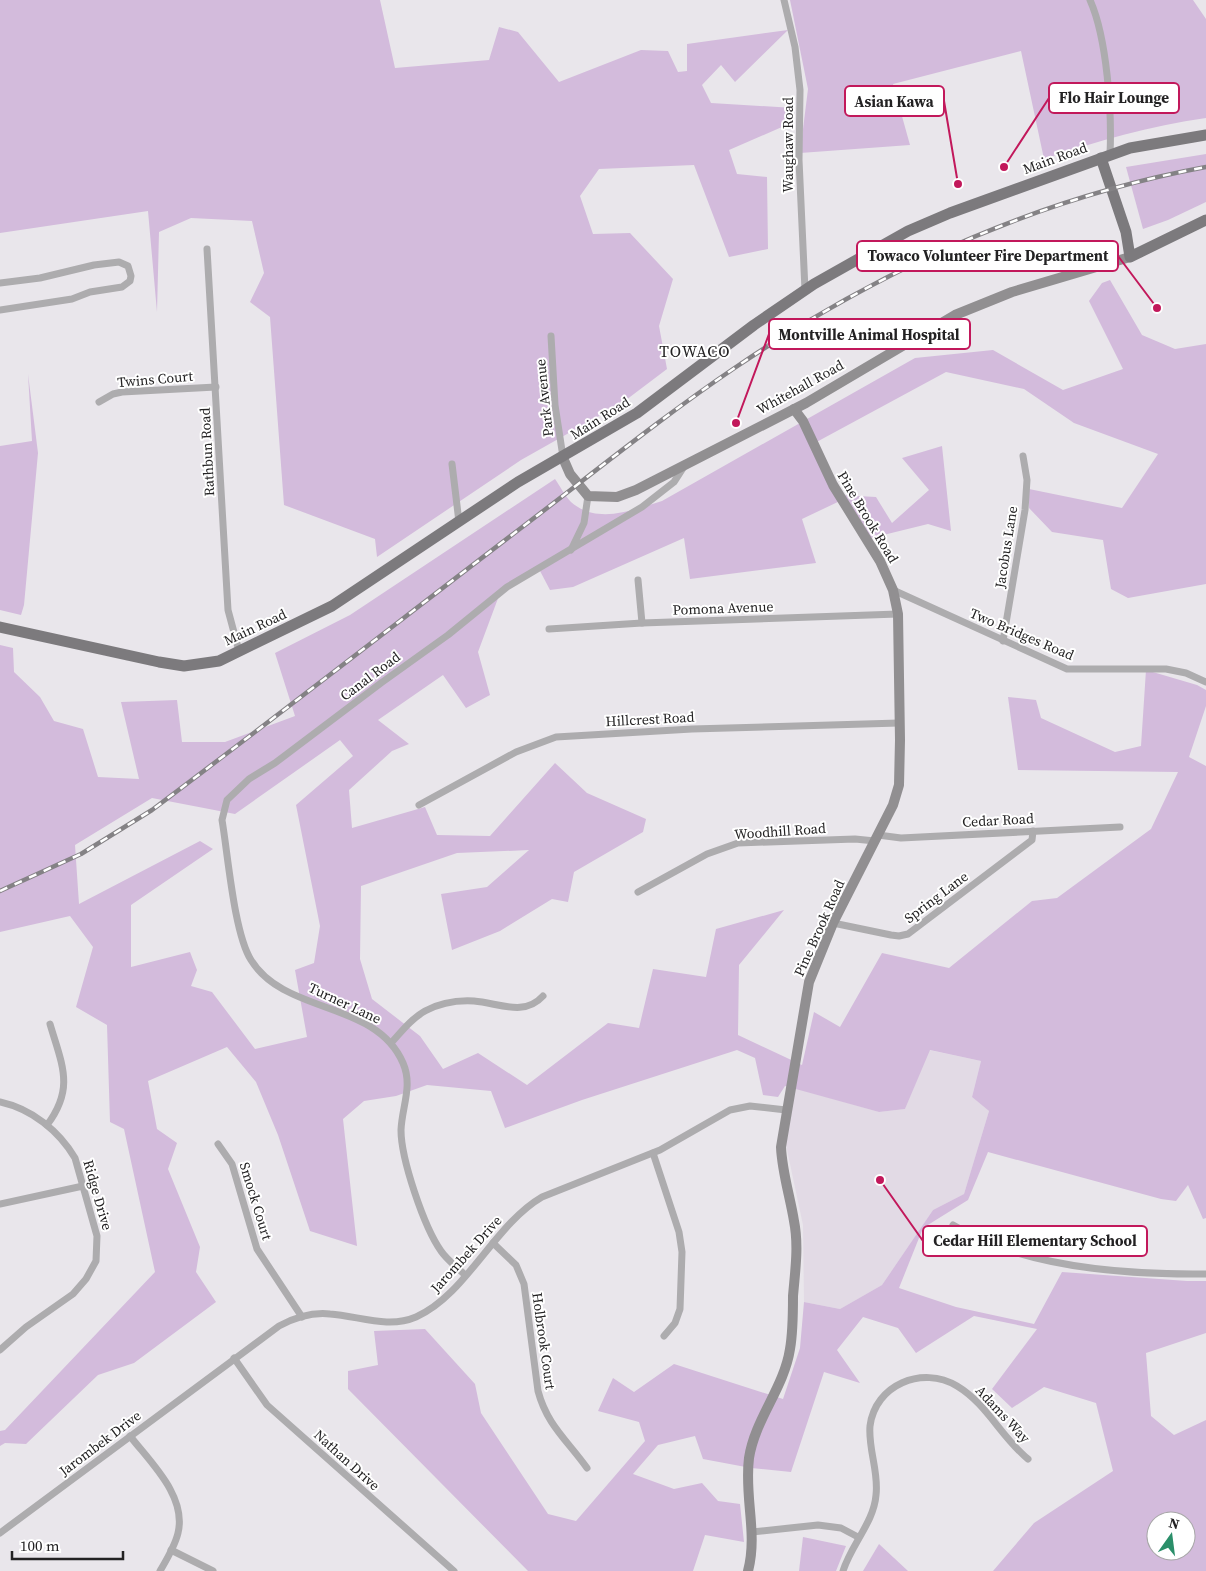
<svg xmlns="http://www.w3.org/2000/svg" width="1206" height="1571" font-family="'Source Serif 4',serif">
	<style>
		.built { fill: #e2dae5 }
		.green { fill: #d3bbdc; fill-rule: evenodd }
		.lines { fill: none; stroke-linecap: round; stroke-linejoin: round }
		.street { stroke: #adacae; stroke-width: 7 }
		.secondary { stroke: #918f91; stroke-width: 10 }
		.primary { stroke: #7c7a7d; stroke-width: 11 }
		.rail-casing { stroke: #848285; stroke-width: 4.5 }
		.rail { stroke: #fff; stroke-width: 2.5; stroke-dasharray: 8; stroke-linecap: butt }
		.labels { text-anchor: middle; stroke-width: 4; stroke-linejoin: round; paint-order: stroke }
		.street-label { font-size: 14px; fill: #232223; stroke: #fff }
		.quarter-label { font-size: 16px; letter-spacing: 1px; fill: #232223; stroke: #fff }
		.leader { fill: none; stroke: #c2185b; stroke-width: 2 }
		.callout-dot { fill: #c2185b; stroke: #fff; stroke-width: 2 }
		.callout { fill: #fff; stroke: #c2185b; stroke-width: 2 }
		.callout-label { font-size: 15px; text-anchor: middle; font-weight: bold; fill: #232223 }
	</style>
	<rect width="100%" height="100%" fill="#e9e6eb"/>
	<!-- built -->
	<polygon class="built" points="929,1050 981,1061 972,1097 989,1111 964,1194 933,1210 882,1285 840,1309 804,1302 803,1225 786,1145 795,1088 879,1112 905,1109"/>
	<!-- green -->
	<g class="green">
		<polygon points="0,0 380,0 395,68 489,60 499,27 518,32 559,82 641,50 668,51 678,72 687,71 687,44 788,30 735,82 721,65 702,85 711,103 794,108 791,123 729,150 737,174 767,177 768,249 729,257 694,165 599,169 580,196 593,234 630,233 673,279 659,326 667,369 622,403 521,460 377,557 375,539 284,505 270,317 250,302 264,273 252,221 191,218 159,232 157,312 148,211 0,233"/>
		<path d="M790 0H1193L1206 19V118C1150 126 1097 141 1044 159L1021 51 893 84 910 145 800 153 808 89Z"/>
		<polygon points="1206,154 1206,202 1168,220 1143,229 1126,167"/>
		<path d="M1110 280 1142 335 1175 349 1206 344V584L1128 598 1111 589 1103 540 1052 532 1029 508V489L1122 508 1158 454 1074 423 1024 389 946 372 811 445 839 495 876 497 892 523 929 490 902 458 942 446 951 531 928 524 867 539 842 500 802 519 816 563 690 579 684 538 573 587 550 590 539 569 500 593 478 652 490 695 466 708 443 675 378 720 409 744 392 751 349 790 352 828 425 807 437 835 490 836 555 763 587 793 646 819 643 832 574 872 568 902 552 899 500 931 452 950 441 894 487 887 529 850 457 853 361 886 360 959 372 999 420 1036 443 1069 478 1053 527 1085 608 1023 639 1028 653 969 706 977 716 929 784 910 739 965 738 1035 802 1065 814 1012 840 1027 882 953 949 968 1032 901 1057 898 1151 829 1178 772 1018 770 1008 697 1036 700 1041 718 1115 752 1141 746 1146 670 1197 685 1206 690V706L1189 757 1206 766V1218L1203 1219 1188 1185 1176 1201 1161 1199 988 1152 968 1200 923 1228 899 1288 956 1307 1034 1324 1062 1272 1187 1281H1206V1333L1146 1353 1151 1416 1174 1435 1206 1420V1571H993L1034 1523 1113 1471 1096 1403 1044 1387 1012 1408 992 1389 1037 1329 974 1316 916 1353 898 1328 863 1317 837 1350 860 1383 824 1372 791 1472 751 1468 703 1459 695 1436 658 1445 633 1474 674 1489 702 1483 718 1501 740 1504 744 1542 705 1535 693 1571H528L348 1389V1371L378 1365 374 1331 425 1329 475 1384 481 1413 548 1514 576 1521 645 1441 639 1422 598 1411 613 1378 634 1392 674 1364 783 1399 800 1348 804 1302 840 1309 882 1285 933 1210 964 1194 989 1111 972 1097 981 1061 930 1050 905 1109 879 1112 785 1086 778 1097 763 1095 755 1058 737 1050 582 1100 505 1128 491 1091 427 1085 396 1096 364 1101 343 1119 357 1246 310 1231 278 1135 256 1082 227 1047 148 1081 157 1129 177 1143 168 1169 200 1247 196 1272 216 1302 134 1363 98 1375 26 1444 5 1443 0 1446V1431L5 1430 155 1272 124 1129 110 1122 107 1025 76 1007 93 947 70 916 0 932V645L13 648 14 672 40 697 54 721 83 729 98 777 139 779 121 702 177 700 182 742H225L295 716 275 653 350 615 555 479C560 486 565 496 571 502 597 525 633 510 662 501L915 358 993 350 1063 390 1123 369 1089 301 1102 283ZM340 740 353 756 296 805 320 926 314 963 295 970 307 1037 255 1049 212 992 191 986 197 970 190 952 131 967V905L213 849 200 841 79 904 75 845 152 798 235 814ZM1156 1521H1186V1551H1156Z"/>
		<polygon points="28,374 38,453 24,605 21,615 0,610 0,446 32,441"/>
		<polygon points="803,1537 846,1546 836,1571 799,1571"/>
		<polygon points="879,1544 908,1571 863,1571"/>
	</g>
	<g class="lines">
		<!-- street -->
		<g class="street">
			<polyline points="784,0 795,47 800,90 799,160 805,290"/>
			<path d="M1090 0C1107 38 1112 112 1110 154"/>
			<polyline points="207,249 228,610 239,651"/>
			<polyline points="0,283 40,278 94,265 119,262 128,266 131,276 130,281 122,287 90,292 72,299 0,310"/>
			<polyline points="551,336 555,405 563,457"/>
			<polyline points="99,402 113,394 122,392 216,387"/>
			<polyline points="452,464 459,522"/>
			<polyline points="571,550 584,523 588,496"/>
			<polyline points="638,580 642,623"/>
			<polyline points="893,590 1067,669 1166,669 1186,673 1206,682"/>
			<polyline points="549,629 642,623 898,614"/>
			<polyline points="1003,641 1025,510 1027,480 1023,456"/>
			<polyline points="419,805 516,752 556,737 692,729 899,723"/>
			<polyline points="878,835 901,838 1120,827"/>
			<polyline points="638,892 707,854 738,843 855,839 875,841"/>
			<polyline points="833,923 891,935 899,936 908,934 1032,840 1033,831"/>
			<path d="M391 1043C402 1031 411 1019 425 1011 440 1003 457 1000 474 1001 499 1003 524 1017 543 996"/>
			<path d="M0 1102C32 1109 59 1131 75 1158L97 1236 96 1261 86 1279 73 1294 26 1327 0 1350"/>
			<path d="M47 1125C75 1088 62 1065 50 1024"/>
			<polyline points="218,1144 232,1164 257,1249 302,1317"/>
			<polyline points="653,1153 679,1232 682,1252 680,1309 675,1323 664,1336"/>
			<polyline points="0,1204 83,1186"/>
			<path d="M953 1225C1023 1268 1125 1275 1206 1274"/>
			<path d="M493 1243 516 1265 524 1284 538 1391C547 1425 567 1440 587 1468"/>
			<path d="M465 1275C457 1267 447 1260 441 1251 424 1227 401 1159 401 1130 402 1106 413 1086 403 1063 376 1000 285 1015 251 960 234 933 228 855 222 820L227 800 249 779 275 763 381 683 448 635 507 587 642 507 674 482 683 468"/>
			<polyline points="234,1358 267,1405 454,1571"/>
			<path d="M130 1436C150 1462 187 1496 178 1533 175 1546 167 1559 160 1571"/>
			<polyline points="752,1532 818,1525 841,1528 858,1537"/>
			<path d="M0 1533 279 1326C294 1318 312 1312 330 1314 359 1316 388 1329 416 1317 466 1295 494 1225 542 1197L660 1150 730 1110 750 1106 786 1110"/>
			<polyline points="171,1550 213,1571"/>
			<path d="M843 1571C851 1545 874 1522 876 1495 879 1472 868 1449 870 1426 875 1385 922 1365 957 1386 987 1404 1001 1437 1028 1459"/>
		</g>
		<!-- secondary -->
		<g class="secondary">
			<polyline points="563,458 570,474 588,496 617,497 636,490 806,403 955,315 1012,292 1130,257"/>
			<path d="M748 1571C758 1533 744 1497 749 1458 755 1419 784 1388 790 1349 793 1332 793 1314 793 1296 795 1272 799 1246 794 1221 790 1196 782 1172 781 1147L809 982 833 923 893 805 899 785 900 740 898 614 893 590 880 561 833 485 803 421 794 409"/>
		</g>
		<!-- primary -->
		<g class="primary">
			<polyline points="1101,158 1126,232 1130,257 1206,220"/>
			<polyline points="0,627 159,662 184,666 219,661 332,606 518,482 637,413 754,325 814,284 908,231 950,213 1130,148 1206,135"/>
		</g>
		<defs>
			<path id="rail" d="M0 891 81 854 152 810C276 717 398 622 521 528 592 474 662 417 736 367 878 271 1037 198 1206 167"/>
		</defs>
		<!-- rail casing -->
		<use href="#rail" class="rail-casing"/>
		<!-- rail -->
		<use href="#rail" class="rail"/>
	</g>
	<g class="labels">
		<!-- street labels -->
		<g class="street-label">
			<text transform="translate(788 145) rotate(-90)" y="5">Waughaw Road</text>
			<text transform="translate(1055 158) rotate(-20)" y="5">Main Road</text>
			<text transform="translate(155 379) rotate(-5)" y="5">Twins Court</text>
			<text transform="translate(800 387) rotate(-29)" y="5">Whitehall Road</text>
			<text transform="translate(544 398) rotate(-96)" y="5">Park Avenue</text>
			<text transform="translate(600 418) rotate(-32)" y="5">Main Road</text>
			<text transform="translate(207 452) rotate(-93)" y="5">Rathbun Road</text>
			<text transform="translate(868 517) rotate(59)" y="5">Pine Brook Road</text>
			<text transform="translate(1006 547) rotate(-81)" y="5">Jacobus Lane</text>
			<text transform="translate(723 608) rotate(-2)" y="5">Pomona Avenue</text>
			<text transform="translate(255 627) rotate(-25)" y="5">Main Road</text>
			<text transform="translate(1022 634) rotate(23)" y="5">Two Bridges Road</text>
			<text transform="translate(370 676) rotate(-37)" y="5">Canal Road</text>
			<text transform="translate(650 719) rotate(-3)" y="5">Hillcrest Road</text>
			<text transform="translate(998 820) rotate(-3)" y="5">Cedar Road</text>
			<text transform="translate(780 831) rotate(-4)" y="5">Woodhill Road</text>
			<text transform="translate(936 897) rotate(-37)" y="5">Spring Lane</text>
			<text transform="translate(819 928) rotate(-66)" y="5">Pine Brook Road</text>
			<text transform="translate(345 1003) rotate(25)" y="5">Turner Lane</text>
			<text transform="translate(98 1195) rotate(74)" y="5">Ridge Drive</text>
			<text transform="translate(256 1201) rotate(73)" y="5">Smock Court</text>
			<text transform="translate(466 1254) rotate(-48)" y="5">Jarombek Drive</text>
			<text transform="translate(544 1341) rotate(82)" y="5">Holbrook Court</text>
			<text transform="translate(1003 1414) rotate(47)" y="5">Adams Way</text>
			<text transform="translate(100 1443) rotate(-37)" y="5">Jarombek Drive</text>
			<text transform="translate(347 1460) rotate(42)" y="5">Nathan Drive</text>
		</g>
		<!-- quarter labels -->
		<g class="quarter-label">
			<text x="695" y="357">TOWACO</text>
		</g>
	</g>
	<!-- callouts -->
	<path class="leader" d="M1004 167L1049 98M958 184L944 101M1157 308L1118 256M736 423L769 334M880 1180L923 1241"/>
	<g class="callout-dot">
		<circle cx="1004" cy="167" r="5"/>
		<circle cx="958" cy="184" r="5"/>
		<circle cx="1157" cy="308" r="5"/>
		<circle cx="736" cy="423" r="5"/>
		<circle cx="880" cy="1180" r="5"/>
	</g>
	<g class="callout">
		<rect x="1049" y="83" width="130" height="30" rx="5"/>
		<rect x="845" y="86" width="99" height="30" rx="5"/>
		<rect x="857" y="241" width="261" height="30" rx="5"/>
		<rect x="769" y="319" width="201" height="30" rx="5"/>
		<rect x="923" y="1226" width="224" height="30" rx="5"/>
	</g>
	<g class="callout-label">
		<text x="1114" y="103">Flo Hair Lounge</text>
		<text x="894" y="107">Asian Kawa</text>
		<text x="988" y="261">Towaco Volunteer Fire Department</text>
		<text x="869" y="340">Montville Animal Hospital</text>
		<text x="1035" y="1246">Cedar Hill Elementary School</text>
	</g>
	<!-- north arrow -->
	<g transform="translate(1171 1536) rotate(14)"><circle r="24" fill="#ffffff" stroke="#a7a7a7"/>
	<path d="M0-4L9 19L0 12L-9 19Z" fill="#2b8f6a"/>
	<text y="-8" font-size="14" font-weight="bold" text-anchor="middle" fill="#232223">N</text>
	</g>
	<!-- scale -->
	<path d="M12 1551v8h111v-8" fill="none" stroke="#232223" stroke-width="2.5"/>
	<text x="20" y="1551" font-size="15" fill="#232223" stroke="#ffffff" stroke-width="4" paint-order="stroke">100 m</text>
</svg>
